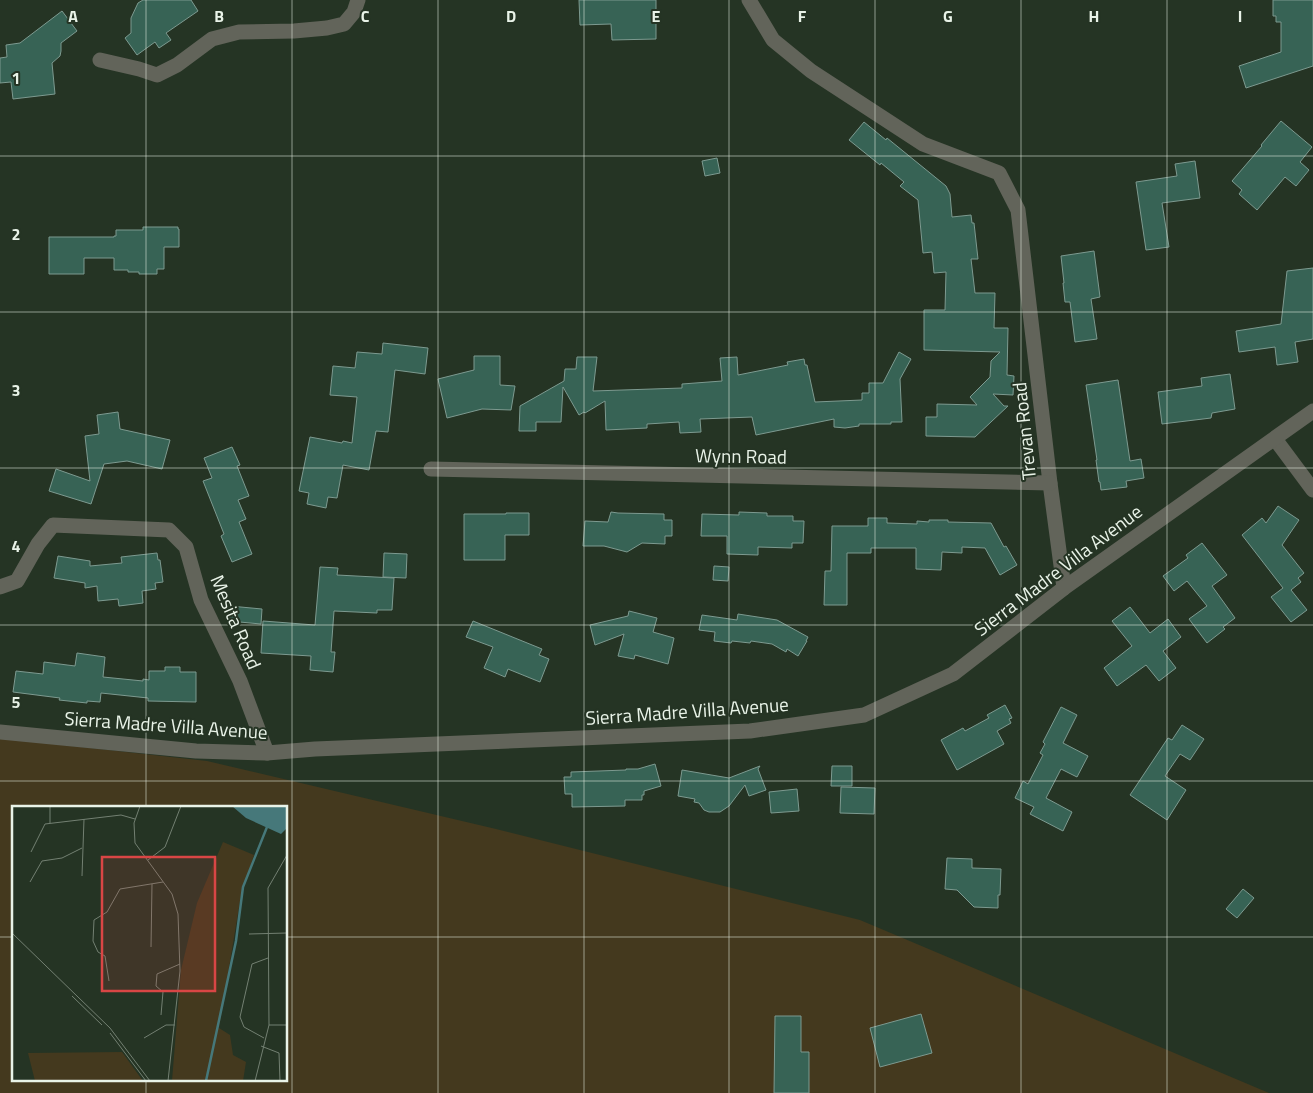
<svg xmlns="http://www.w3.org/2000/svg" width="1313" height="1093" font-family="'Titillium Web',sans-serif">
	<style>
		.green { fill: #44391e; fill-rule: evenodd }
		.building { fill: #376355; stroke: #7d9a90 }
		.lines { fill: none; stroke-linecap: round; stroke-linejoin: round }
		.minor { stroke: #62645a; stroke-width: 15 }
		.grid { fill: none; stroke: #e9f3e8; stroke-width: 1; stroke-opacity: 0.55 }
		.labels { text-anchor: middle; stroke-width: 4; stroke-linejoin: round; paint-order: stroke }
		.street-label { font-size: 19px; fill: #e9f3e8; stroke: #253424 }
		.inset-river { fill: none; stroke: #46787a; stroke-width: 2.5 }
		.inset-road { fill: none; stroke: #738072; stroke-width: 1 }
		.view { fill: #d94645; fill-opacity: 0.15; stroke: #d94645; stroke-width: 2.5 }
		.inset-edge { fill: none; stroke: #e9f3e8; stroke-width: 2.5 }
		.grid-label { font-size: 16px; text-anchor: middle; font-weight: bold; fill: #e9f3e8; stroke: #253424; stroke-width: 4; stroke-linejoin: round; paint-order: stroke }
	</style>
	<rect width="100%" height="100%" fill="#253424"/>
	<!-- green -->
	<path class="green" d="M0 738 207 761 496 829 860 920 1269 1093H0ZM14 807H286V1079H14Z"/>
	<!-- building -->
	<g class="building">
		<polygon points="143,0 191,0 198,11 166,33 171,40 159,48 155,42 137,55 125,38 131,33 131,18 138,3"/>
		<polygon points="579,0 656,0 656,39 612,40 611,24 580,25"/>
		<polygon points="1273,0 1313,0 1313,66 1246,88 1239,66 1281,52 1281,22 1276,22 1276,16 1273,16"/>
		<polygon points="62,11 77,31 61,43 61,51 60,56 52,63 55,94 13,99 11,82 0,83 0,58 7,57 6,45 20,43"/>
		<polygon points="1281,121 1312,147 1300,162 1309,170 1296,186 1285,177 1257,210 1239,194 1242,190 1232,181 1262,146 1261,145"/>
		<polygon points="864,122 886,140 887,138 946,186 950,194 952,217 971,215 972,223 974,223 978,259 971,259 975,293 995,293 994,328 1008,328 1007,375 1014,376 1013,395 993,394 1004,406 1008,406 975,437 926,436 926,417 937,417 937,404 977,405 970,397 990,377 991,361 1000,352 924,350 924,310 945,310 946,272 934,273 932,252 923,253 918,200 900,186 904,182 881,163 880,165 849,140"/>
		<polygon points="717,158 720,173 705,176 702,161"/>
		<polygon points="1195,161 1200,198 1162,203 1169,247 1146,250 1136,182 1177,176 1175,164"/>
		<polygon points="143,227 178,227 178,229 179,229 179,247 164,247 164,269 157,269 157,274 139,274 139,272 128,272 128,270 114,270 114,258 84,258 84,274 49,274 49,237 114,237 114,236 116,236 116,230 143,230"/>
		<polygon points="1094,251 1100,297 1091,299 1097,339 1075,342 1070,302 1065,302 1063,283 1064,283 1061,256"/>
		<polygon points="1313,268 1313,339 1295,342 1298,362 1277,365 1275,347 1239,352 1236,331 1281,324 1287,271"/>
		<polygon points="383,343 428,348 425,374 395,370 388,432 376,431 369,470 343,465 337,498 328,497 326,508 307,504 309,493 299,491 310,437 342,443 343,441 352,443 357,397 330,395 333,366 355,368 357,352 382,354"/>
		<polygon points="899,352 911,359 900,379 902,422 891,422 891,424 859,424 859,426 845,428 834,427 834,419 756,435 752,417 700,419 701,432 680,433 679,422 647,424 647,428 606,430 605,401 585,413 584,412 579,415 563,387 561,422 536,422 536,431 519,431 520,406 564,381 565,369 576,369 577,357 597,357 593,391 682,388 682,384 722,381 720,358 737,357 738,375 788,365 787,362 804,359 805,365 807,365 815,402 862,400 862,393 869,393 869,383 883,383"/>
		<polygon points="474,356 500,356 500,385 515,386 511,410 482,409 447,418 438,379 474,370"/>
		<polygon points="1230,374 1235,409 1212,413 1211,418 1162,424 1158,392 1202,386 1201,378"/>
		<polygon points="1118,380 1130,461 1141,459 1144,478 1126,481 1127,487 1101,490 1100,482 1099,482 1096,460 1097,460 1086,385"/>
		<polygon points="118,412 120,429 170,440 162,469 127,461 104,464 91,504 49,491 56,469 90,481 85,436 99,434 97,415"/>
		<polygon points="232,447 240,465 237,466 249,496 238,500 246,519 239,522 252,554 232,562 221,536 224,534 203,481 212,478 204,458"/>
		<polygon points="1278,506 1299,520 1282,545 1304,573 1298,578 1301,582 1291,590 1307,610 1291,622 1271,597 1283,588 1242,535 1262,518 1266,523"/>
		<polygon points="611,512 618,513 664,514 664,520 672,520 672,536 665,536 665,544 642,543 627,552 604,546 583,546 585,521 608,522"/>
		<polygon points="739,512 767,513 767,516 793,516 793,521 804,521 803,543 792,543 792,548 758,547 758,555 727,554 727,536 701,536 702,514 739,515"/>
		<polygon points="506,513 529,513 529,535 505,535 505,560 464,560 464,514 506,514"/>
		<polygon points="868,518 887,518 887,523 917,524 917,521 929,522 929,520 948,520 948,522 991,523 1004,547 1006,546 1017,565 1000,575 985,548 962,547 962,553 942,552 941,570 916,569 916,548 871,548 871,553 847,553 847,605 824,605 825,571 831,571 832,526 868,526"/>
		<polygon points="1202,543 1227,575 1212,586 1235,618 1223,627 1225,629 1207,643 1189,619 1207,606 1187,581 1174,591 1163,576 1188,558 1186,555"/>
		<polygon points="157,553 158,560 160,560 163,582 155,583 156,589 142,591 143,603 119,606 118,599 98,601 97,586 85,588 85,583 54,578 58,556 90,561 90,566 122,563 121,557"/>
		<polygon points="384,553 407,554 406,578 383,577"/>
		<polygon points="714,566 729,567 728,581 713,580"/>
		<polygon points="320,567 338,568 337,575 394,578 392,610 377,610 377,613 334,611 331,652 335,652 333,672 310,670 311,656 261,653 263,621 315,625"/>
		<polygon points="230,606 262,609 261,624 229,621"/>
		<polygon points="1130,607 1150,633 1168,619 1181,637 1163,651 1176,668 1159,681 1146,665 1117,686 1104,668 1132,646 1112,621"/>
		<polygon points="629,611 657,618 653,632 674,638 668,664 635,655 634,659 618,656 624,634 595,645 590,625 628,616"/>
		<polygon points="738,614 777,620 808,637 806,641 807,641 798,656 787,649 786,652 772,644 751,641 750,643 732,641 731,643 714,641 715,632 699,630 702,615 737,620"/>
		<polygon points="473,621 542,649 539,655 549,659 540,682 508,669 505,677 484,668 493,647 466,637"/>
		<polygon points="77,653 105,657 103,677 143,681 143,679 149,680 149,671 165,671 165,667 180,667 180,672 196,672 196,702 148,701 148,698 101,693 100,702 87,701 87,703 59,700 60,698 13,692 16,671 43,674 44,662 75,666"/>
		<polygon points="1005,705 1012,718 1009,719 1011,723 997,731 1004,744 957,770 941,740 963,728 965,731 989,718 987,715"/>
		<polygon points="1061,707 1077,715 1063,743 1088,756 1077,777 1061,769 1046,798 1072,812 1063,831 1030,814 1034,807 1015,798 1023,781 1028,784 1043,755 1040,753 1045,744 1043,742"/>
		<polygon points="1182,725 1204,739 1190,760 1180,754 1165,776 1186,790 1167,820 1130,795 1168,738 1172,740"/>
		<polygon points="655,764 661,786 644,791 644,795 642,795 642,800 625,800 625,806 572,807 572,794 565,794 564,777 571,777 571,772 626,770 626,769 638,769"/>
		<polygon points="760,766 758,769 766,790 749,796 745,785 729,806 720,812 709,812 704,810 699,803 694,802 695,799 678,796 682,770 729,778"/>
		<polygon points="832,766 852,766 852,786 831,786"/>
		<polygon points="841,787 875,788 874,814 840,813"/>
		<polygon points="797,789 799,811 771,813 769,792"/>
		<polygon points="947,858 972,859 972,868 1001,869 1000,895 998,895 998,908 974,907 957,890 945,889"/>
		<polygon points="1243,889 1254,898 1237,918 1226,909"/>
		<polygon points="921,1014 932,1053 880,1067 870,1028"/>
		<polygon points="775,1016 801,1016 801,1052 809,1052 809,1093 774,1093"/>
	</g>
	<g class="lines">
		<!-- minor -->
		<g class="minor">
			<polyline points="749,0 773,40 811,71 923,144 999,173 1018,210 1050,483 1064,588"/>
			<polyline points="100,60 139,69 157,75 177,65 212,39 239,32 294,31 327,28 344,24 354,12 358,0"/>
			<polyline points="1275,439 1313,490"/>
			<polyline points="431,469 1050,483"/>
			<polyline points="0,587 17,581 38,544 53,525 169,530 186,547 201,600 240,681 267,753"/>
			<polyline points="0,732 196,751 267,753 315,749 750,731 864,715 953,674 1064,588 1313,411"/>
		</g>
	</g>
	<!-- grid -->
	<path class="grid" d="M146 0V807M292 0V1093M438 0V1093M584 0V1093M729 0V1093M875 0V1093M1021 0V1093M1167 0V1093M0 156H1313M0 312H1313M0 468H1313M0 625H1313M0 781H1313M0 937H14M286 937H1313M146 1079V1093"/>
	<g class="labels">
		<!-- street labels -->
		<g class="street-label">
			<text transform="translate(1024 431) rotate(-96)" y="7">Trevan Road</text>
			<text transform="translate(741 456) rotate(1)" y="7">Wynn Road</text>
			<text transform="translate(1058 570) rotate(-37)" y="7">Sierra Madre Villa Avenue</text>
			<text transform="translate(236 622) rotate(67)" y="7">Mesita Road</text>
			<text transform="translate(687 711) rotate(-4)" y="7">Sierra Madre Villa Avenue</text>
			<text transform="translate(166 725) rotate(4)" y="7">Sierra Madre Villa Avenue</text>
		</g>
	</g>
	<!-- overview -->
	<g transform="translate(12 806)">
		<rect width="275" height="275" fill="#253424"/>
		<path d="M211 36 242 49 229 89 207 222 218 229 221 249 234 256 231 275H160L169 164 185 97ZM110 246 131 275H23L16 247Z" fill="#44391e"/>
		<path d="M220 0H275V22L269 28 234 12Z" fill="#46787a"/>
		<path class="inset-river" d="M194 275 224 135 231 81 255 21"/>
		<path class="inset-road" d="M38 0V17M128 0 122 17 123 37 160 88 166 108 168 165 156 275M19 46 33 18 109 9 123 13M136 54 153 41 169 0M70 70 72 13M18 76 30 55 50 52 70 42M0 127 98 222 138 275M237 128 275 127M139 141 140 78M97 175 93 150 86 146 81 135 82 114 95 106 108 83 151 76M60 190 90 219M149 209 151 186 144 180 145 168 168 158M257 219H275M98 227 134 275M132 232 154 219H163M252 232 232 221 228 211 240 158 256 152M249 240 267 247 268 275M243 275 257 219 256 82 275 49"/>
		<path class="view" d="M90 51H203V185H90Z"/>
		<rect width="275" height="275" class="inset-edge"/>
	</g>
	<g class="grid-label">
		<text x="73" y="22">A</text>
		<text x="219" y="22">B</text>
		<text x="365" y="22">C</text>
		<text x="511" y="22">D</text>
		<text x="656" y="22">E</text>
		<text x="802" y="22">F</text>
		<text x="948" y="22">G</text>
		<text x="1094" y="22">H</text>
		<text x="1240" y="22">I</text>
		<text x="16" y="84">1</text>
		<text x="16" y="240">2</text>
		<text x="16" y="396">3</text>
		<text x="16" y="552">4</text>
		<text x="16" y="708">5</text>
	</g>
</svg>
